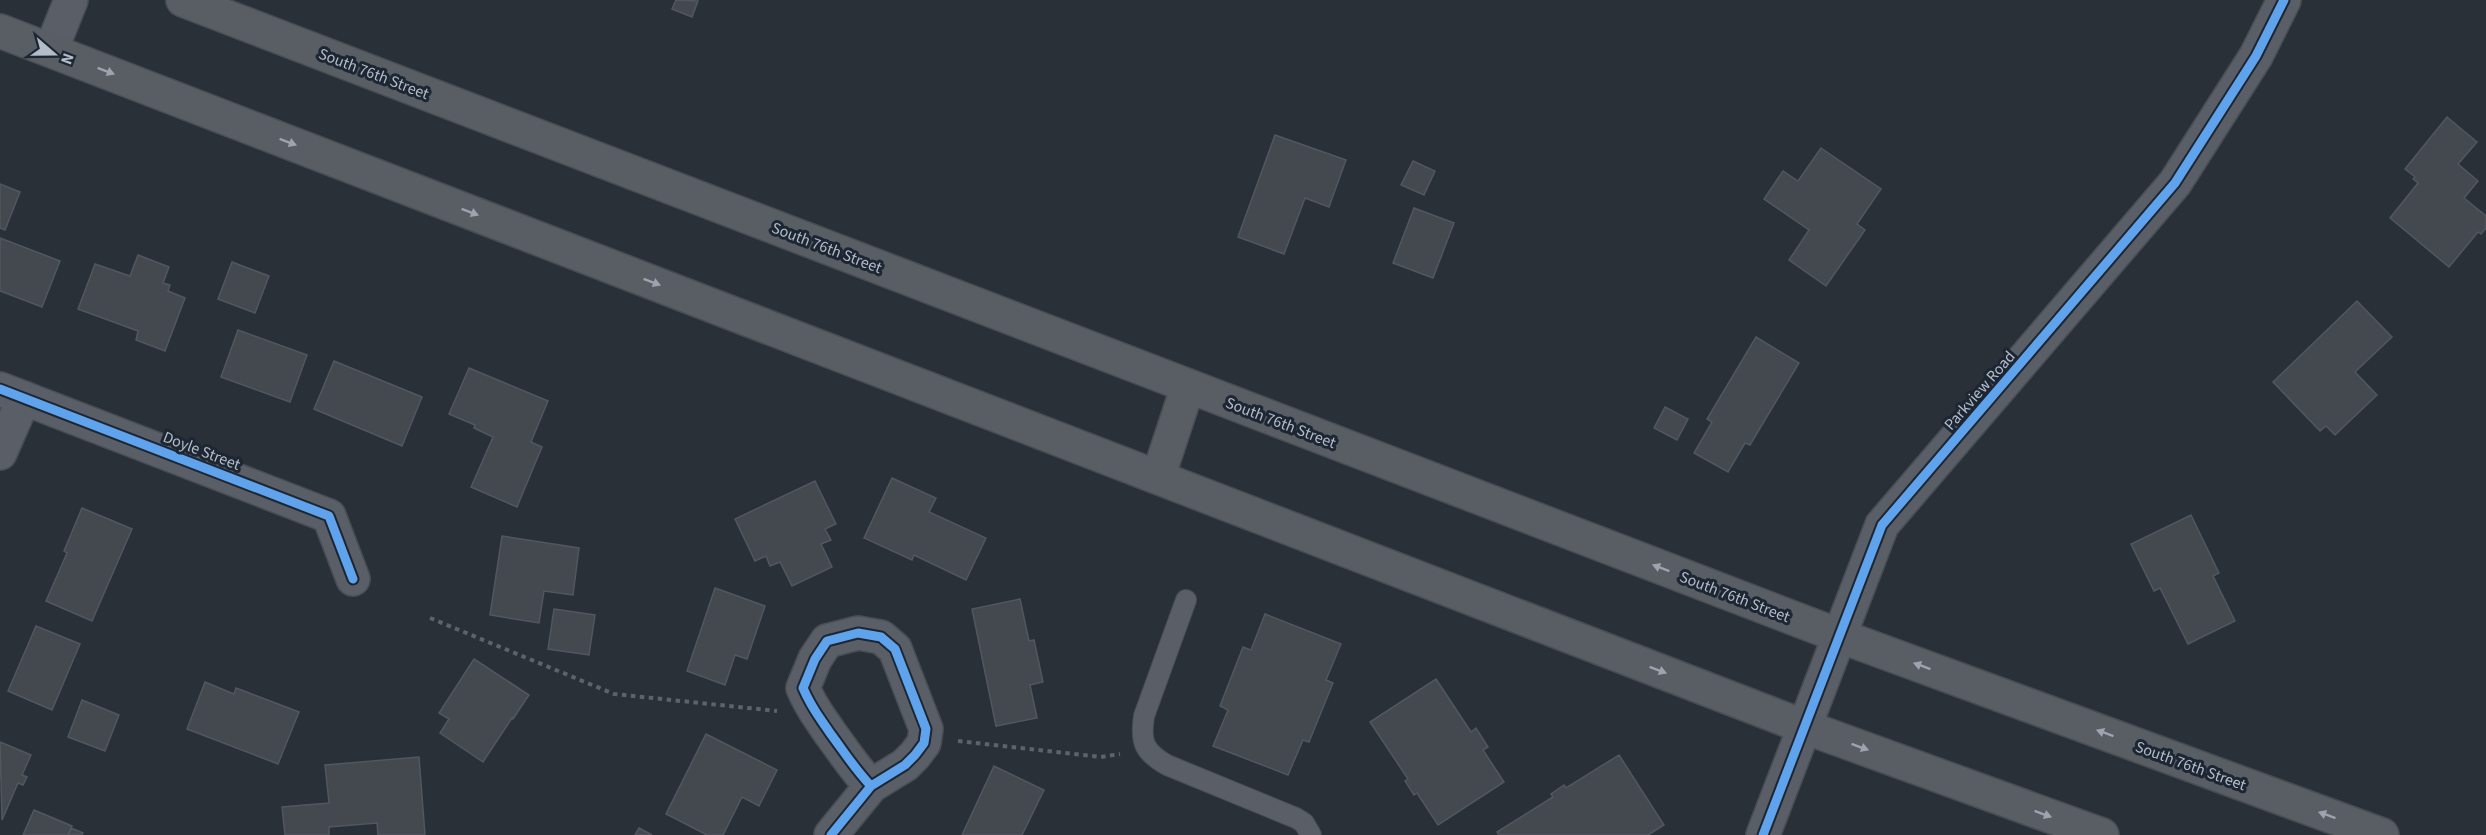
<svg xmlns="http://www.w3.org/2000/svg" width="2486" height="835" font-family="'Source Sans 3',sans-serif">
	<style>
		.building { fill: #444950; stroke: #52575f; stroke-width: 1.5 }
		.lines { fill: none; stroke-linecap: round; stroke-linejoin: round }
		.service-casing { stroke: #484c53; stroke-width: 22 }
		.minor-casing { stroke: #484c53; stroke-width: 36 }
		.secondary-casing { stroke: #484c53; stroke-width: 36 }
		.path { stroke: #5d636a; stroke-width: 4; stroke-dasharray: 4.5 4.5; stroke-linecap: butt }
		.service { stroke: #5a5e66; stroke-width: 20 }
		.minor { stroke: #5a5e66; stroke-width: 33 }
		.secondary { stroke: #595d64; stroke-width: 33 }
		.cycleway-casing { stroke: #1d2633; stroke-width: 13 }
		.cycleway { stroke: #60a3ed; stroke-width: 9 }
		.oneway { fill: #9da4b0 }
		.labels { text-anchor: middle; stroke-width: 6; stroke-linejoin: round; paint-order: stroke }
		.street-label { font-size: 16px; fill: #b4bcc9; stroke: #1d2633 }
	</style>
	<rect width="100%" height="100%" fill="#2a3038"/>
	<!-- building -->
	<g class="building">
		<polygon points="676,0 698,1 692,17 672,9"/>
		<polygon points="2447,117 2477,142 2458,164 2478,181 2464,198 2486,216 2486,228 2481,234 2478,232 2449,267 2390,218 2418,183 2413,179 2415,177 2405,169"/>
		<polygon points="1275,135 1346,160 1329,207 1305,198 1284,254 1238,237"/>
		<polygon points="1821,148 1881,189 1857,224 1865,230 1826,286 1789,260 1809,230 1764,199 1783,171 1798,181"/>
		<polygon points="1413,161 1435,171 1424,195 1401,185"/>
		<polygon points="0,184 20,192 5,230 0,228"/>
		<polygon points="1414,208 1454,223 1433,278 1393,263"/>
		<polygon points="0,238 60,261 42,307 0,291"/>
		<polygon points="138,255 169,267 163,283 170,285 168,291 185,298 165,351 136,340 138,331 78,309 95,264 130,276"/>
		<polygon points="232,262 269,276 255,313 218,299"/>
		<polygon points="2357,301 2392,337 2355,372 2377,395 2335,435 2326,426 2320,431 2273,382"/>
		<polygon points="238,330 307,355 290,402 221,377"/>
		<polygon points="1756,337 1799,363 1750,445 1745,443 1728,472 1694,453 1712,422 1707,419"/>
		<polygon points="334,361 422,397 402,446 314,409"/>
		<polygon points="469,368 548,401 531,442 542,447 517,507 471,487 493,437 474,428 475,425 449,414"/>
		<polygon points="1665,407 1688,419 1677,440 1654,428"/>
		<polygon points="892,478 936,498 929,512 986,538 966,580 914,555 912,560 864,538"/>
		<polygon points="815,481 836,524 825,529 831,540 821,544 832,567 792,586 780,562 770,566 766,556 755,561 735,519"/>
		<polygon points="82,508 132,529 92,621 46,601 67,553 64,551"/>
		<polygon points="2191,515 2219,573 2213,576 2235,621 2188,644 2160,588 2154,591 2131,544"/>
		<polygon points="502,536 579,548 573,595 544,591 539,623 490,615"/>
		<polygon points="715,588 765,606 747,659 735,655 725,685 687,671"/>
		<polygon points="1020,599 1029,641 1034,640 1043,682 1030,685 1037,718 996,726 972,609"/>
		<polygon points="554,609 595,615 589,655 548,649"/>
		<polygon points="1265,614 1341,644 1326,680 1333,683 1309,742 1303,740 1288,775 1213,746 1228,710 1220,706 1243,647 1251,650"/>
		<polygon points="36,626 80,644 52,710 8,691"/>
		<polygon points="474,659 529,695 513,719 512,718 483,762 440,733 449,719 439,713"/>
		<polygon points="1436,679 1471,732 1476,728 1488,747 1483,750 1504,782 1438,825 1417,793 1414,795 1405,781 1408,779 1370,722"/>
		<polygon points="205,682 234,694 236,688 299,712 278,764 187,729"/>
		<polygon points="82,700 119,715 105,751 68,737"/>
		<polygon points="706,734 777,770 759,806 742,797 723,835 707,835 666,814"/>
		<polygon points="0,742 31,755 22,775 27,777 23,785 18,783 2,820"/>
		<polygon points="1619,755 1664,825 1648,835 1499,835 1497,832 1553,797 1551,794 1564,785 1566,788"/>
		<polygon points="419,757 425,835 378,835 377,823 329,827 329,835 285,835 282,807 329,803 325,765"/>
		<polygon points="994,766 1044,790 1022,835 962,835"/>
		<polygon points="34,810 72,826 68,835 23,835"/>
		<polygon points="71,828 83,833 82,835 68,835"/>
		<polygon points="639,828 652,835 635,835"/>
	</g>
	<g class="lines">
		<defs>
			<path id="service" d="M1186 600 1144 716C1140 742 1144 752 1167 765L1296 818 1304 823 1311 835"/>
			<g id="minor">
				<polyline points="51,50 71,0"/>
				<polyline points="0,389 329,516 353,579"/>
				<polyline points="0,453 24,398"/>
				<path d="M831 835 871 786 905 765 915 755 924 743 926 729 895 649 881 637 858 633 827 641 815 659 803 688C812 709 818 715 830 733 845 753 854 768 871 786"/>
				<polyline points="1763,835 1882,525 2175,183 2256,56 2284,0"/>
			</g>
			<g id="secondary">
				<polyline points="183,0 1840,636 2382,835"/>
				<polyline points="0,31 1805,727 2102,835"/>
				<polyline points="1158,477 1188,386"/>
			</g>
		</defs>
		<!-- service casing -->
		<use href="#service" class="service-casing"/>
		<!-- minor casing -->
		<use href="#minor" class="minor-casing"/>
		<!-- secondary casing -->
		<use href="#secondary" class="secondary-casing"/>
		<!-- path -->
		<g class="path">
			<polyline points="430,618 614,694 777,711"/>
			<polyline points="958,741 1101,757 1120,754"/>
		</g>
		<!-- service -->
		<use href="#service" class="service"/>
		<!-- minor -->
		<use href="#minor" class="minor"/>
		<!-- secondary -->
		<use href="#secondary" class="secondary"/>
		<defs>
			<g id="cycleway">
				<polyline points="0,389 329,516 353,579"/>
				<path d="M831 835 871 786 905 765 915 755 924 743 926 729 895 649 881 637 858 633 827 641 815 659 803 688C812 709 818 715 830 733 845 753 854 768 871 786"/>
				<polyline points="1763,835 1882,525 2175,183 2256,56 2284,0"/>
			</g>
		</defs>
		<!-- cycleway casing -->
		<use href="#cycleway" class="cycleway-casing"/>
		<!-- cycleway -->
		<use href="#cycleway" class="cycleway"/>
	</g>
	<!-- one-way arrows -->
	<defs><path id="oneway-solid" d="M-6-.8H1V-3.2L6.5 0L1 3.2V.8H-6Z" transform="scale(1.5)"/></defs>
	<g class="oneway">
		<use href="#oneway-solid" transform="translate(106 71) rotate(21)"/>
		<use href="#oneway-solid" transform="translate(288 142) rotate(21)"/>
		<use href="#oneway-solid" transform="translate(470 212) rotate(21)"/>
		<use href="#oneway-solid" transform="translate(652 282) rotate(21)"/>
		<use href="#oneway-solid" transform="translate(1661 568) rotate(-159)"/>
		<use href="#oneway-solid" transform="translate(1922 666) rotate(-160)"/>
		<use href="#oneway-solid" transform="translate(1658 670) rotate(21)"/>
		<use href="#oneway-solid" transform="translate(2105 733) rotate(-160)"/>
		<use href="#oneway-solid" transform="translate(1860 747) rotate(20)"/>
		<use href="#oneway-solid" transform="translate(2043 814) rotate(20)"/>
		<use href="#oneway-solid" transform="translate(2327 815) rotate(-160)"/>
	</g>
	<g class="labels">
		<!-- street labels -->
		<g class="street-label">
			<text transform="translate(374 73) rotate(21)" y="6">South 76th Street</text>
			<text transform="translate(827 247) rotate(21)" y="6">South 76th Street</text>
			<text transform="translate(1979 390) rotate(-49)" y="6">Parkview Road</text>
			<text transform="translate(1281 422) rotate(21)" y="6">South 76th Street</text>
			<text transform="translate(202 450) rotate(21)" y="6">Doyle Street</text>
			<text transform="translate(1735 596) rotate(21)" y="6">South 76th Street</text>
			<text transform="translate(2191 765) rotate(20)" y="6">South 76th Street</text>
		</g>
	</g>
	<!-- north arrow -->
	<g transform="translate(54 54) rotate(110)" stroke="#1d2633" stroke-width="4.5" paint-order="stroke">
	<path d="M0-4.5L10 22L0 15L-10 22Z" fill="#b4bcc9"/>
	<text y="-9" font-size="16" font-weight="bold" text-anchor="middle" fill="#b4bcc9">N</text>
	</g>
</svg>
